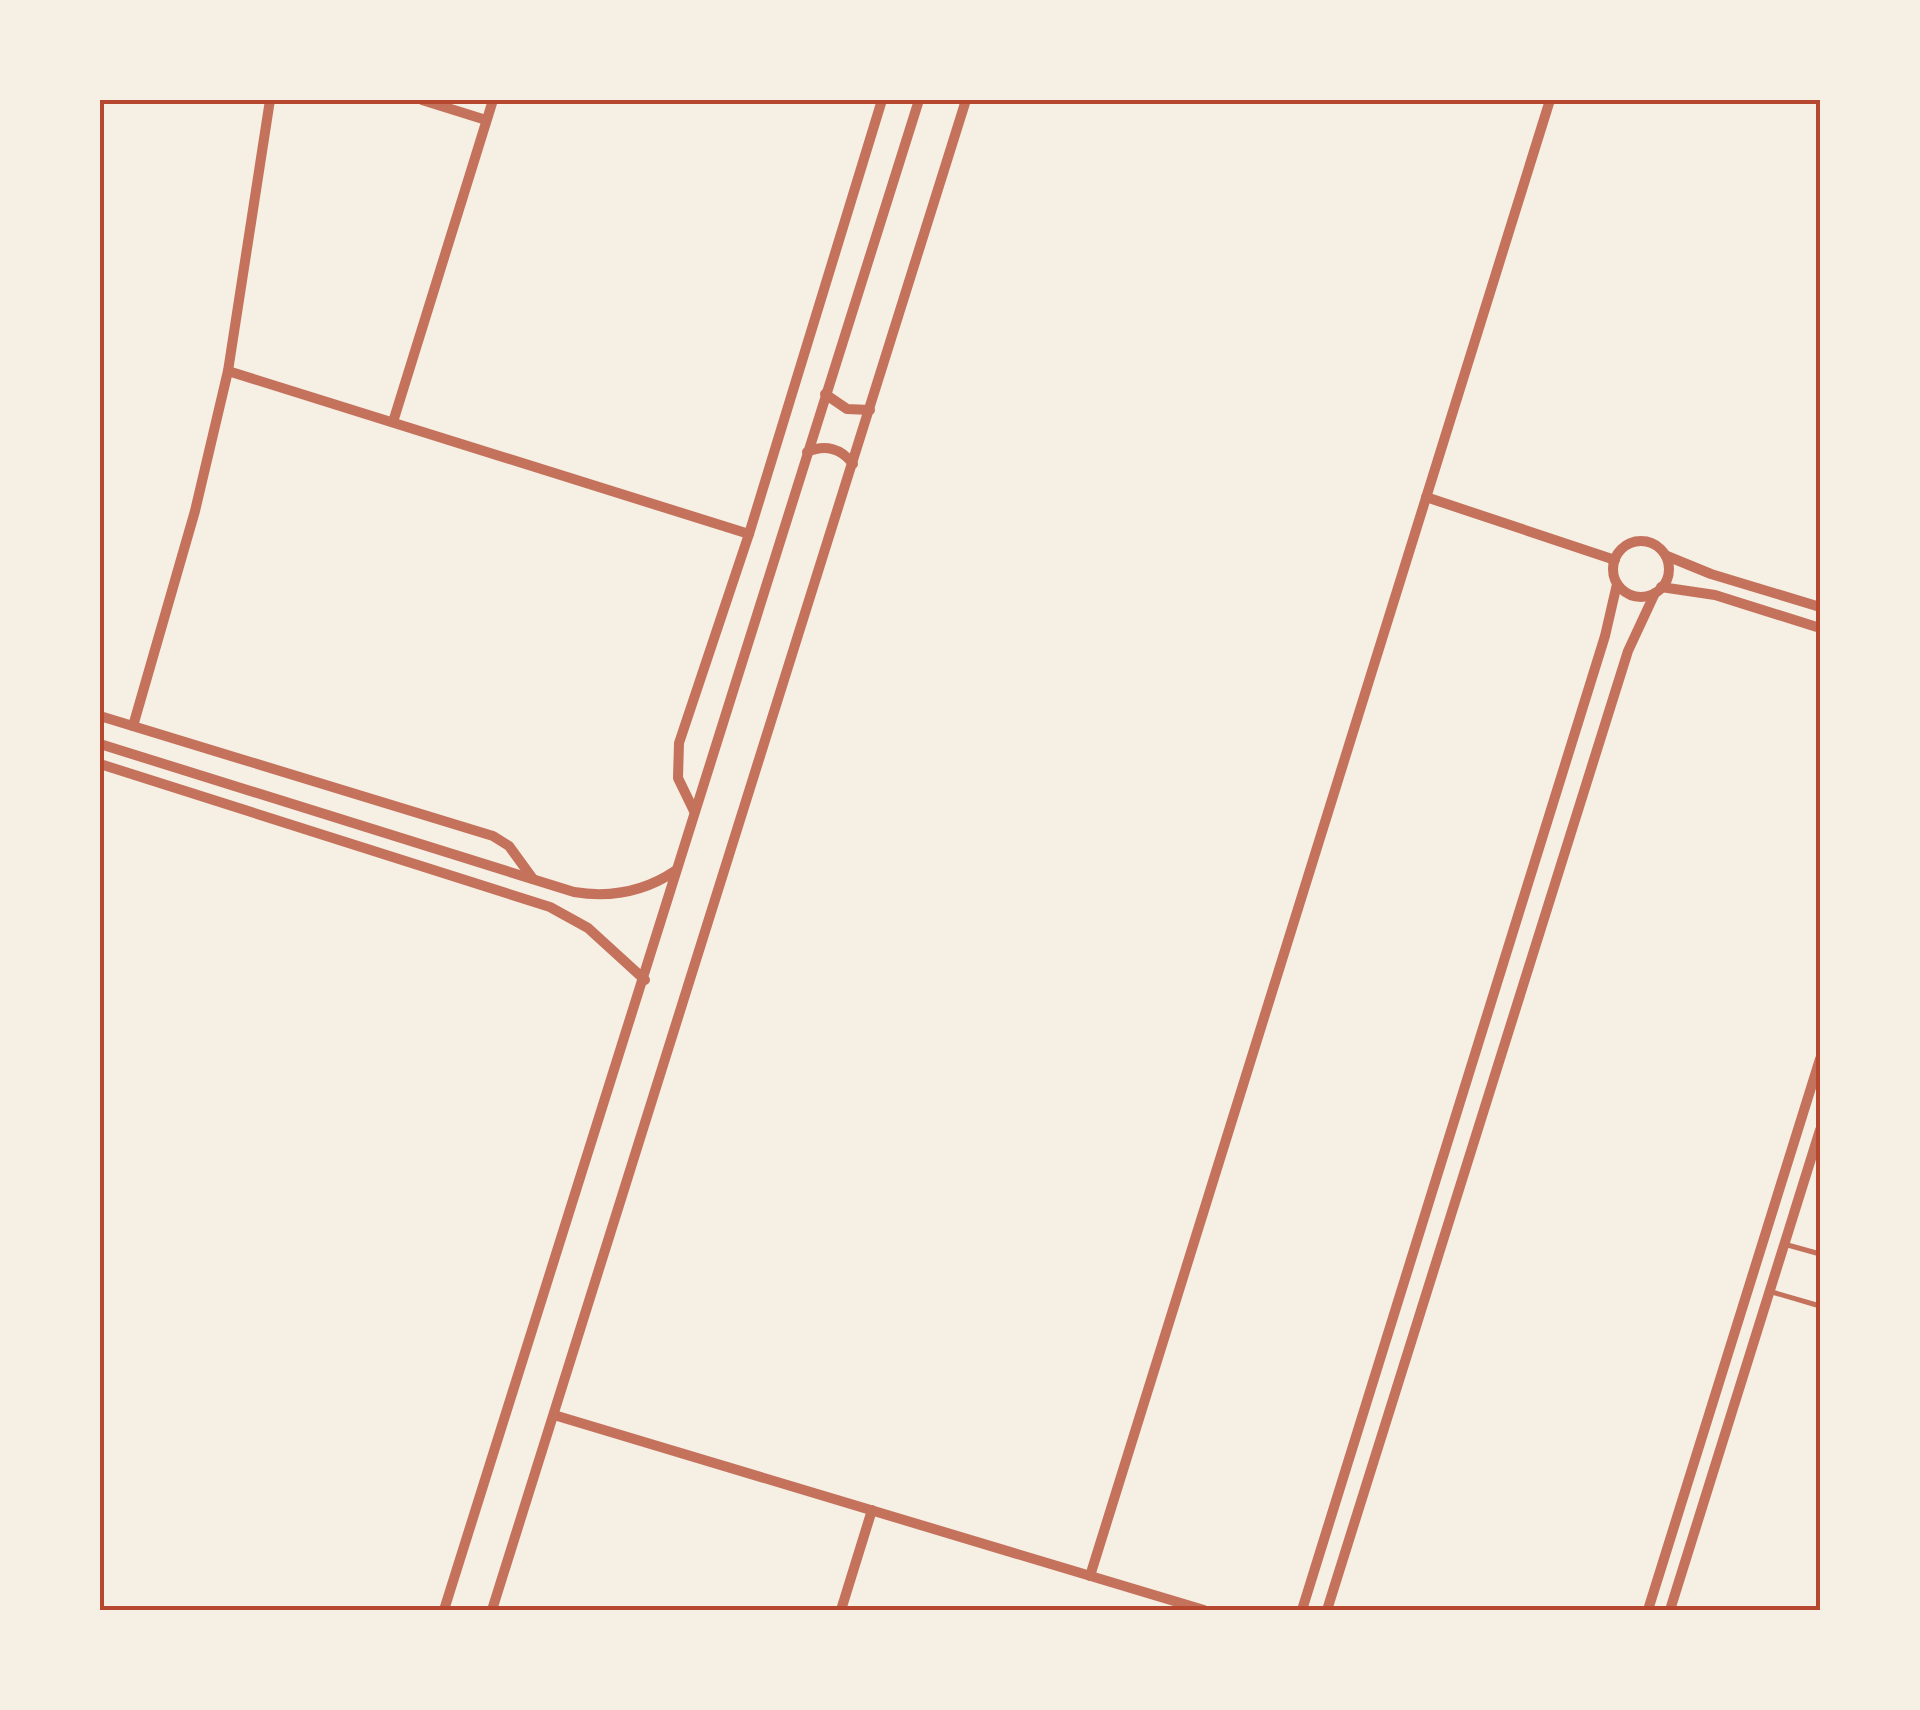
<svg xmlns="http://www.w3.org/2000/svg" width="1920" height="1710" font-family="Ubuntu,sans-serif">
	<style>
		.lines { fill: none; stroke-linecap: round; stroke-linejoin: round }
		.service { stroke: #c5725c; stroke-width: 5 }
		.minor { stroke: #c5725c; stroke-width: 10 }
		.neatline { fill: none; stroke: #b5482f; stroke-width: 4 }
	</style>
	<rect width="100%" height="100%" fill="#f6efe4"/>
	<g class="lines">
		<!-- service -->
		<g class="service">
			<polyline points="1784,1244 1820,1254"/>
			<polyline points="1772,1292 1820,1306"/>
		</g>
		<!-- minor -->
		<g class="minor">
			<polyline points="422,100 486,120"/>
			<polyline points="228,371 749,534"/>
			<polyline points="825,394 847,409 870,410"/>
			<polyline points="393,422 493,100"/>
			<path d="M807 452C825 444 841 448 853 464"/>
			<polyline points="1426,497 1615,560"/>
			<circle cx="1641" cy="569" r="28"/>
			<polyline points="1667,556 1711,574 1820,607"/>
			<polyline points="1661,587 1715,595 1820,628"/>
			<polyline points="100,716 493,836 509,846 533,879"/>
			<polyline points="133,726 195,511 228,371 270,100"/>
			<path d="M100 744 574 892C611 898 644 892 675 871"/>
			<polyline points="100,764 550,907 588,928 645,980"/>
			<polyline points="694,811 678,778 679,743 749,534 882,100"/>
			<polyline points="554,1415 1204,1610"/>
			<polyline points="1090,1576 1550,100"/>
			<polyline points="444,1610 919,100"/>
			<polyline points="492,1610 966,100"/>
			<polyline points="841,1610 872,1510"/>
			<polyline points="1302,1610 1605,636 1617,584"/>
			<polyline points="1327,1610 1628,651 1655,593"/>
			<polyline points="1648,1610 1820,1059"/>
			<polyline points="1670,1610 1820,1130"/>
		</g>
	</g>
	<!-- border -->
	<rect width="1920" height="1710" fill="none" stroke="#f6efe4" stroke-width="205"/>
	<rect x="102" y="102" width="1716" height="1506" class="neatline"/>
</svg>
